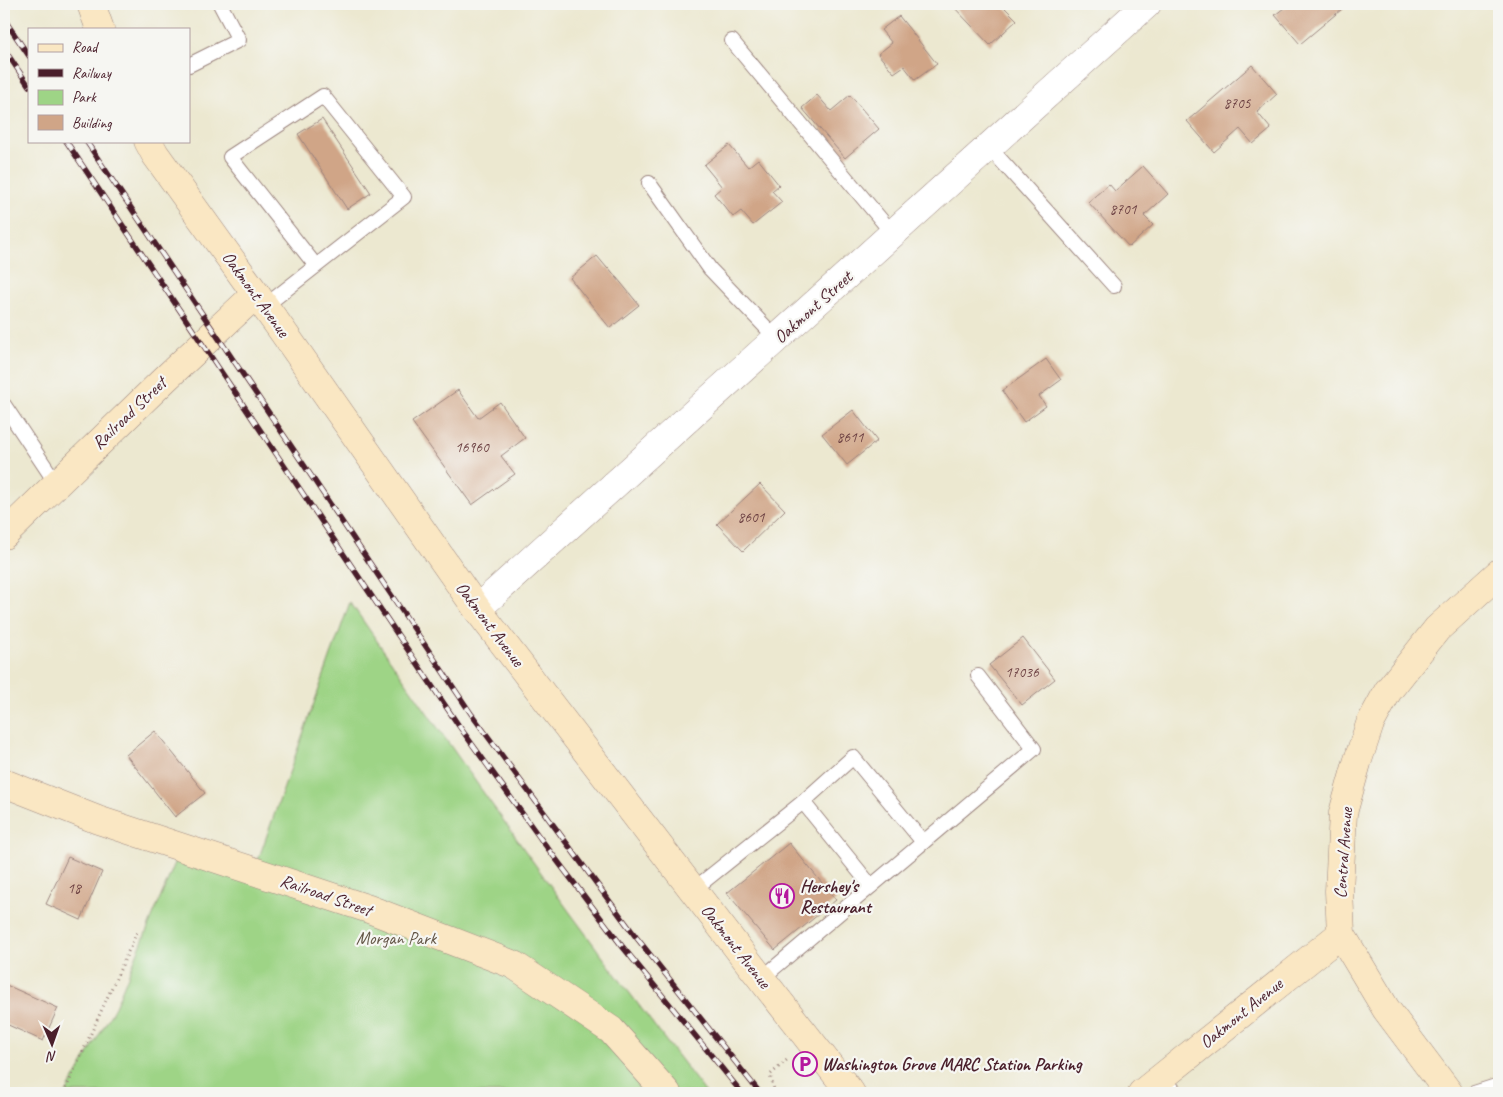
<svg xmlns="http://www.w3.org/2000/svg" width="1503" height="1097" font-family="Caveat,sans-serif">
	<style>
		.green { fill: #9ed486; stroke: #747a58 }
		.building { fill: #d0a587 }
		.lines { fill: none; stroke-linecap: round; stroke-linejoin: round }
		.lane-casing { stroke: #9b847e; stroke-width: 16 }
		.street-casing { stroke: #9b847e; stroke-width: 29 }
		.secondary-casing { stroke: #9b847e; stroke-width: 29 }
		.path { stroke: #9b847e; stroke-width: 3; stroke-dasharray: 1 4; stroke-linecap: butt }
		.lane { stroke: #fff; stroke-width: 14 }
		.street { stroke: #fff; stroke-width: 28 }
		.secondary { stroke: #fae7c3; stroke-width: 28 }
		.rail-casing { stroke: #4a1f2b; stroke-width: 5.5 }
		.rail { stroke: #f6f6f2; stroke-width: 4; stroke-dasharray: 11; stroke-linecap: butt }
		.labels { text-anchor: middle; stroke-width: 4.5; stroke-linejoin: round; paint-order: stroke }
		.number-label { font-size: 15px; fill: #6c4042 }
		.street-label { font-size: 18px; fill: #4a1f2b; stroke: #f6f6f2 }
		.poi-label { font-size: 18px; font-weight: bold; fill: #4a1f2b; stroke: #f6f6f2; text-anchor: start }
		.park-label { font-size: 18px; fill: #635546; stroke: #f6f6f2 }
	</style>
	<rect width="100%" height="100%" fill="#f6f6f2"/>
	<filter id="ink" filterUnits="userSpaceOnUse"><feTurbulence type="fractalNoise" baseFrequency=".02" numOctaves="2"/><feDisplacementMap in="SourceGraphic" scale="10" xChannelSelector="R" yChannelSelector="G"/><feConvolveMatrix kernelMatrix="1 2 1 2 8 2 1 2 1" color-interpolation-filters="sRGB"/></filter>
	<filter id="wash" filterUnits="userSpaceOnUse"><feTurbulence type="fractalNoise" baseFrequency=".0096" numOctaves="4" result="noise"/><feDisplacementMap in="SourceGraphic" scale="20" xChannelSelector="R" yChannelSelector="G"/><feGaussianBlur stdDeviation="1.12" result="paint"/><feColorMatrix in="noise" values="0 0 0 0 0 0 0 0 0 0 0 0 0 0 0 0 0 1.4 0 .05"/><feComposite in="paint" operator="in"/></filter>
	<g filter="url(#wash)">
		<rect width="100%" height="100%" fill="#ece8d0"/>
		<!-- green -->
		<path class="green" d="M350 602C465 768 582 934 706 1093H66L115 1007 177 858 251 880Z"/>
		<g id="blocks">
			<!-- building -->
			<g class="building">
				<polygon points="951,4 1001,4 1017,20 990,45"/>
				<polygon points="1289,4 1348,4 1300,44 1275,15"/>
				<polygon points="899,16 937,64 915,80 904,66 894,73 878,54 892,43 881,30"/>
				<polygon points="1252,65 1277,94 1257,112 1271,129 1253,144 1240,129 1214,152 1187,121"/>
				<polygon points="817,95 831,111 850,95 879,129 845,158 802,108"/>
				<polygon points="322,119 371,193 347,209 298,134"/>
				<polygon points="729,145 748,167 758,159 779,185 772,191 782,202 753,225 741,211 733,217 714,194 722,187 704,165"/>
				<polygon points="1143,166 1168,194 1144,216 1153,225 1129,247 1088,202 1109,184 1115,191"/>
				<polygon points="597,256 607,268 608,267 639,305 610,328 570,278"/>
				<polygon points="1046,359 1061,380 1039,396 1046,406 1024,422 1002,391"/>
				<polygon points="458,390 478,418 500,402 525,438 501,456 515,474 472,505 412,422"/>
				<polygon points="853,410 877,441 847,465 822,434"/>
				<polygon points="760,484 785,510 743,551 717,524"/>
				<polygon points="1023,638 1055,679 1022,705 989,665"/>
				<polygon points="155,731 205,793 175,817 126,755"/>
				<polygon points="789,843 836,900 775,950 727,893"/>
				<polygon points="68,857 102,872 81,920 46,904"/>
				<polygon points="4,984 58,1008 43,1041 4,1023"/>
			</g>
		</g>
	</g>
	<g filter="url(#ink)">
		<use href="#blocks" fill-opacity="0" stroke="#9b847e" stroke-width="1"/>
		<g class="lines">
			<defs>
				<g id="lane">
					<polyline points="732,41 893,234"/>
					<polyline points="189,65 239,40 220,4"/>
					<polyline points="989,147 1114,286"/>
					<polyline points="649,183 710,269 777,339"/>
					<polyline points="265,306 404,197 323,96 230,157 316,266"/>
					<polyline points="4,405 56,483"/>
					<polyline points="871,886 803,802 853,757 923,842"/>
					<polyline points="693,890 803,802"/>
					<polyline points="761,979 1034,749 978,676"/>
					<polyline points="1163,1077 1176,1093"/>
					<polyline points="1474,1093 1499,1085"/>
				</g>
				<polyline id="street" points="477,609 1147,4"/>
				<g id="secondary">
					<polyline points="91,4 100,29"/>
					<polyline points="148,141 155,154 281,329 477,609 749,963 851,1093"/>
					<polyline points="4,535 165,379 256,294"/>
					<polyline points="4,783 98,820 369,909 514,965 611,1030 667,1093"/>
					<polyline points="1142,1093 1341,934"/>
					<polyline points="1449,1093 1386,1009 1341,934 1339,891 1343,813 1357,763 1370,724 1388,691 1437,629 1499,573"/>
				</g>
			</defs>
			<!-- lane casing -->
			<use href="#lane" class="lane-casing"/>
			<!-- street casing -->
			<use href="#street" class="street-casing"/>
			<!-- secondary casing -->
			<use href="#secondary" class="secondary-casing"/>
			<!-- path -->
			<g class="path">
				<polyline points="64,1093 137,932"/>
				<polyline points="775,1093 770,1075 789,1058"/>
			</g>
			<!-- lane -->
			<use href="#lane" class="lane"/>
			<!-- street -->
			<use href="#street" class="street"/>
			<!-- secondary -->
			<use href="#secondary" class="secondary"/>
			<defs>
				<g id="rail">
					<polyline points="4,19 29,56"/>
					<polyline points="4,49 29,86"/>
					<polyline points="66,141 459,726 540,838 622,946 742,1093"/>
					<polyline points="86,141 472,715 636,937 760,1093"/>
				</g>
			</defs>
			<!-- rail casing -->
			<use href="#rail" class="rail-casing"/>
			<!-- rail -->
			<use href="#rail" class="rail"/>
		</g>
	</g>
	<!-- icons -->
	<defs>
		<symbol id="restaurant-ring" viewBox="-11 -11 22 22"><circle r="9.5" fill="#f6f6f2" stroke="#b5179e" stroke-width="1.5"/><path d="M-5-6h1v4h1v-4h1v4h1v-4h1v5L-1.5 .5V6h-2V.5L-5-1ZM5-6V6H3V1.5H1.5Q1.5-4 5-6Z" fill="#b5179e"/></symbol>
		<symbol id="parking-ring" viewBox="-11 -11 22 22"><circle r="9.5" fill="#f6f6f2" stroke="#b5179e" stroke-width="1.5"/><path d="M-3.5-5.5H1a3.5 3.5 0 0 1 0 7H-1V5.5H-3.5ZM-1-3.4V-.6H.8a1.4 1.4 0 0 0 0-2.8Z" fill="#b5179e"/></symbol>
	</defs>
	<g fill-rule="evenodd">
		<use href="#restaurant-ring" x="768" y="882" width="28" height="28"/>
		<use href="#parking-ring" x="791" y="1050" width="28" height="28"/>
	</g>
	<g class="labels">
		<!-- number labels -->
		<g class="number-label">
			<text x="1237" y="108">8705</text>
			<text x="1123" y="214">8701</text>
			<text x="850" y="442">8611</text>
			<text x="472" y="452">16960</text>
			<text x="751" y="522">8601</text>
			<text x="1022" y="677">17036</text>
			<text x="74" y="893">18</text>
		</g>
		<!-- street labels -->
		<g class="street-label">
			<text transform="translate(256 294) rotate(54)" y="6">Oakmont Avenue</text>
			<text transform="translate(813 307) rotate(-42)" y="6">Oakmont Street</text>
			<text transform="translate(129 413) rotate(-44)" y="6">Railroad Street</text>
			<text transform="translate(490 624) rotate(53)" y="6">Oakmont Avenue</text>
			<text transform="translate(1343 853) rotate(-86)" y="6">Central Avenue</text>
			<text transform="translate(326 895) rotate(19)" y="6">Railroad Street</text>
			<text transform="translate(736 946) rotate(52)" y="6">Oakmont Avenue</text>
			<text transform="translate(1241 1013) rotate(-39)" y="6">Oakmont Avenue</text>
		</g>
		<!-- poi labels -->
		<g class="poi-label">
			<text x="800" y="892">Hershey's<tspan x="800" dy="21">Restaurant</tspan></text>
			<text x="822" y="1070">Washington Grove MARC Station Parking</text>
		</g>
		<!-- park labels -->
		<g class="park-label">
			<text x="396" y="944">Morgan Park</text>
		</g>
	</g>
	<!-- margin -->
	<rect width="1503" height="1097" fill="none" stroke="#f6f6f2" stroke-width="20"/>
	<!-- legend -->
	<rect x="28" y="28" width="162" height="115" fill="#f6f6f2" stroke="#b1a0a2"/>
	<rect x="38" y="44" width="25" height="8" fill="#fae7c3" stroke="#b1a0a2"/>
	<text x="72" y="52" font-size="15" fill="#4a1f2b">Road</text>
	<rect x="38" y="69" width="25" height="8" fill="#4a1f2b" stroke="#b1a0a2"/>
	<text x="72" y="78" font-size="15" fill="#4a1f2b">Railway</text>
	<rect x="38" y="90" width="25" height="15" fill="#9ed486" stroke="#b1a0a2"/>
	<text x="72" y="102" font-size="15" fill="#4a1f2b">Park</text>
	<rect x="38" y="115" width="25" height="15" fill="#d0a587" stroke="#b1a0a2"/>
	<text x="72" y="128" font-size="15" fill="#4a1f2b">Building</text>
	<!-- north arrow -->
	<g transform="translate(52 1044) rotate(178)" stroke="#f6f6f2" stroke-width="4" paint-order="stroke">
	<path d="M0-4L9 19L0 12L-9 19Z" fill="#4a1f2b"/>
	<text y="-8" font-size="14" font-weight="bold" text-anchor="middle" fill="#4a1f2b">N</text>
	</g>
</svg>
